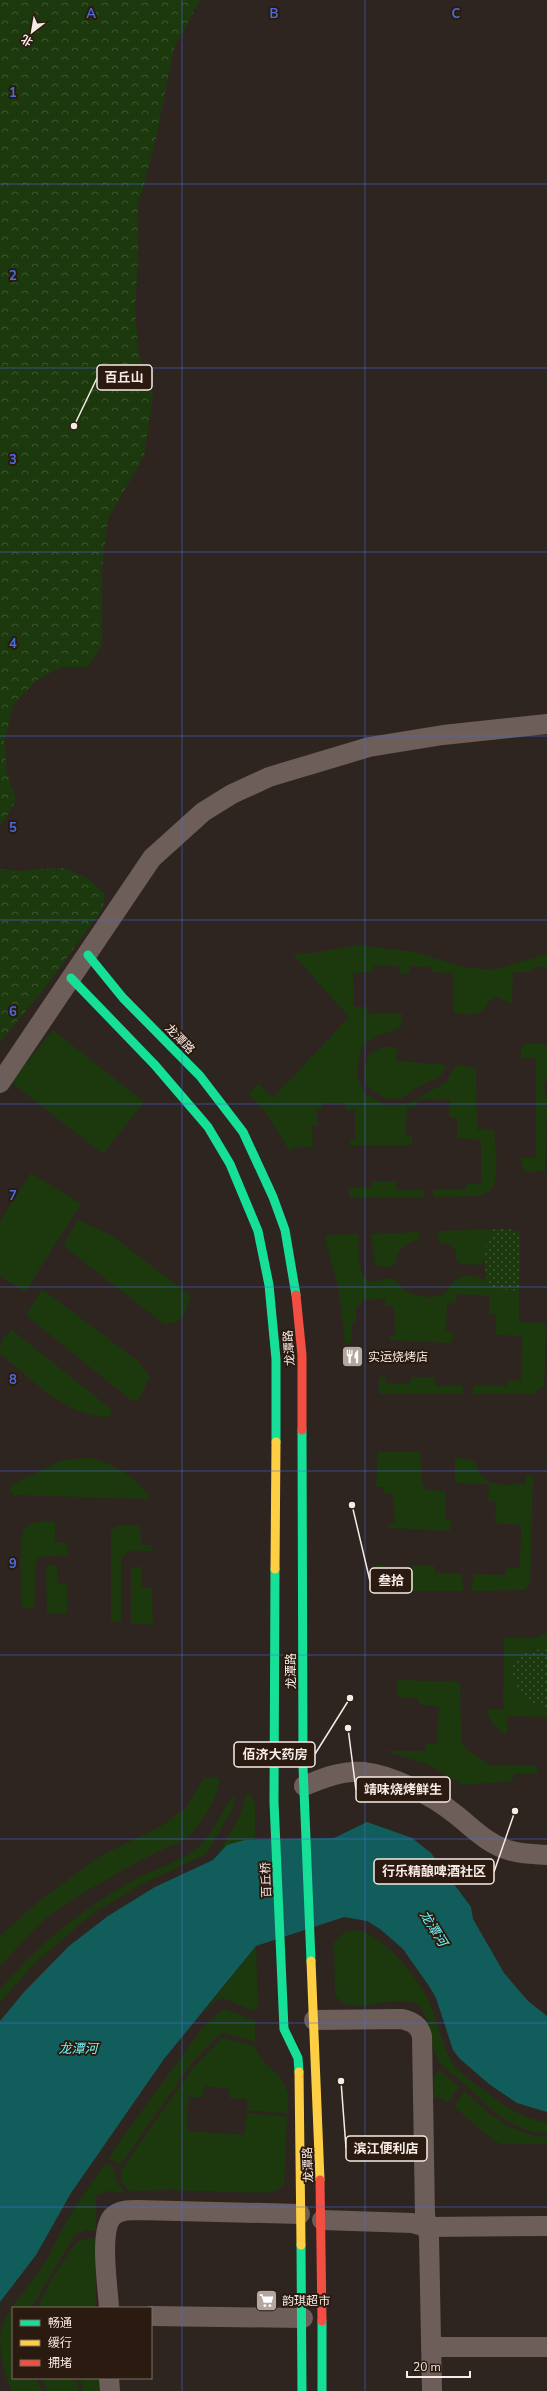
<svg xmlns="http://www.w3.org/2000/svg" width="547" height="2391" font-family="'Nunito Sans','Noto Sans SC',sans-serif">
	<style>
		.green { fill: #1c390e }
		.forest { fill: url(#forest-crowns) }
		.park { fill: url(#park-dots) }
		.water { fill: #115d5c }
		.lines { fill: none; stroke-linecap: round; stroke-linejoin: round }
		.street { stroke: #6e5e59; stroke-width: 20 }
		.fast { stroke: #16e098; stroke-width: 9 }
		.slow { stroke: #ffcf43; stroke-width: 9 }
		.jam { stroke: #f24e42; stroke-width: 9 }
		.grid { fill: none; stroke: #496ddb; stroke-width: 1; stroke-opacity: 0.55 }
		.labels { text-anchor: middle; stroke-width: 4; stroke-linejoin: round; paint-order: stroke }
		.street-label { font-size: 12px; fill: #f7ebe5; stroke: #2a1a10 }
		.poi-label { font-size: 12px; fill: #f7ebe5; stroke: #2a1a10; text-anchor: start }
		.water-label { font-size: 13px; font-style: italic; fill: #6cf8f9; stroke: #2a1a10 }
		.grid-label { font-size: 13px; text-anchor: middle; font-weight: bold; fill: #496ddb; stroke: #2a1a10; stroke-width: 4; stroke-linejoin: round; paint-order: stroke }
		.leader { fill: none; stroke: #f7ebe5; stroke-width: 1.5 }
		.callout-dot { fill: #f7ebe5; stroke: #2a1a10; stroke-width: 1.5 }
		.callout { fill: #2a1a10; stroke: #f7ebe5; stroke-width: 1.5 }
		.callout-label { font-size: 13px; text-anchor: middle; font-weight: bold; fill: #f7ebe5 }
	</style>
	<defs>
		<pattern id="forest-crowns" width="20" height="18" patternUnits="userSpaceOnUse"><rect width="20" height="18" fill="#1c390e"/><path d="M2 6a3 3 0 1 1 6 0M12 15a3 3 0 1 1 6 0" fill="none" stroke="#3e5631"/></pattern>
		<pattern id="park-dots" width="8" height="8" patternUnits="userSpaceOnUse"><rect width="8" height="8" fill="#1c390e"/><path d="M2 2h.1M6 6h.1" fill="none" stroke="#3e5631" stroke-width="1.8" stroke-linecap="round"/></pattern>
	</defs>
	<rect width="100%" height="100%" fill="#2e2520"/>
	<!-- green -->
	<g class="green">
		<path d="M359 945 414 952 464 967 494 970 547 954V967H532V972H513L512 1004 496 996C490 999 489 1003 485 1008 477 1017 464 1014 454 1013V973L431 972V967L410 966V973H400L399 966 373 965V972L353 973 354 1007H366L368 1014 402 1013 401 1027 375 1037 365 1043 361 1049 357 1068 358 1080 365 1094 385 1105 408 1104 446 1082 456 1065 476 1068 477 1130H494C495 1143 500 1179 492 1189 489 1193 483 1194 478 1196L433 1197V1189H466L467 1184 481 1183V1140L457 1138V1118L449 1117 450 1100 417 1099 416 1107H407L406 1135H412V1145H350V1139H355V1109L345 1110V1103H322L321 1109 316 1110 318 1126H312L313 1147 291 1148V1153L265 1111 248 1094 259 1084 273 1098 349 1017 292 953H313Z"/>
		<polygon points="53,1030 144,1102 103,1154 11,1082"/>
		<polygon points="529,1044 544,1044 547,1047 547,1077 544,1087 547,1100 545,1171 527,1172 522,1166 521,1158 536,1158 536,1058 521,1058 521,1049 523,1045"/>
		<path d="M383 1047H397L396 1061 446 1065C444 1079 428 1081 418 1087 408 1093 403 1101 390 1099 383 1098 371 1090 366 1085L364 1070 369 1054Z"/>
		<polygon points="31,1173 81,1204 25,1292 0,1276 0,1221"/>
		<polygon points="372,1181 396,1181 397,1190 424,1190 424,1197 349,1198 349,1188 372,1187"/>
		<polygon points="78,1220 111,1235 191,1296 184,1314 175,1323 164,1324 70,1251 64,1244"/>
		<path d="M492 1229C492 1233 484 1263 482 1265L461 1264 456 1259V1250C451 1244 447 1243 439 1243L438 1231Z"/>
		<path d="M419 1232V1240C410 1241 401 1246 398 1254 396 1257 397 1261 396 1264 393 1268 378 1267 375 1264L371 1234Z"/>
		<path d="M358 1234C359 1245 357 1278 369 1281 378 1283 386 1277 394 1279L406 1291 412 1294 429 1297 441 1296C448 1292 449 1285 456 1280 464 1274 485 1274 488 1285L494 1289 519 1291V1322L546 1323 544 1386 533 1394H473V1386H507V1381L521 1380 522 1336 496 1335V1314H489V1296L456 1294V1303L447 1304 446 1331H453L452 1343 390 1340V1336L396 1335 394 1306H385V1299L362 1300V1305L356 1306V1322L352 1323 351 1343H345L339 1290 325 1238 327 1235Z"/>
		<polygon points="42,1289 139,1362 150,1376 140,1398 132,1401 26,1315"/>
		<path d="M12 1330 112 1410 109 1417C67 1418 31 1378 0 1354 0 1342 2 1338 12 1330Z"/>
		<polygon points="379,1377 386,1377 386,1383 410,1384 411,1377 435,1377 435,1386 463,1386 463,1394 379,1394"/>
		<polygon points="378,1452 420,1452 422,1481 425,1490 445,1491 445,1519 451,1520 450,1531 389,1528 389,1524 395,1523 393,1494 384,1493 383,1487 376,1487"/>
		<path d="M92 1458C115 1465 138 1477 151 1499L14 1495 9 1490 13 1484 62 1460Z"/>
		<path d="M455 1458C485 1457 471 1471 488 1481 497 1487 515 1484 526 1484V1475H533L530 1584 525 1590 472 1591 473 1574 505 1575V1569L520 1567 521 1525 495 1523 496 1502H488L489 1484 455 1483Z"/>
		<path d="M37 1522H55V1542L67 1543 68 1555 39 1557 35 1564 34 1610 22 1607C22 1591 18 1542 24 1530 26 1525 32 1524 37 1522Z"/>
		<path d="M140 1525 141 1545H152L153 1551C140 1551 126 1547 121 1560V1622L111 1621V1530L116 1526Z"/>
		<polygon points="48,1565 57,1565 58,1584 67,1584 67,1613 47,1613 46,1570"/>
		<rect x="376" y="1565" width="9" height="26"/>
		<polygon points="434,1565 435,1573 462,1574 463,1591 397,1591 397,1573 410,1572 411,1566"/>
		<polygon points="135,1567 142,1567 141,1587 152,1588 153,1625 131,1623 131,1570"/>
		<path d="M547 1633V1650C492 1641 513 1704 547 1709V1717L507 1716V1735C496 1729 489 1722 487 1709H503L504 1638H534Z"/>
		<polygon points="398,1680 460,1682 461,1741 467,1750 491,1766 535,1765 539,1773 515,1773 512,1781 463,1785 427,1764 384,1751 425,1751 425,1744 437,1744 439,1707 419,1704 418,1698 398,1698"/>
		<path d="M204 1778H219C219 1798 199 1830 181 1841 172 1847 160 1849 151 1855 118 1873 84 1891 54 1912 33 1927 18 1948 0 1966V1936L37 1903 100 1856 163 1825 185 1809Z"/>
		<polygon points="250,1793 255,1805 255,1841 245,1840 219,1853 240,1815 247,1794"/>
		<path d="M232 1797 235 1798 233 1808 206 1854 142 1884 92 1914 36 1962 0 2002V1990C37 1945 85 1907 136 1879 155 1868 178 1863 196 1849 213 1835 220 1814 232 1797Z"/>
		<path d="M346 1931C351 1931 359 1930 364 1932 387 1941 420 1979 429 2002 439 2023 442 2048 455 2067 460 2074 471 2080 478 2086 501 2103 518 2118 547 2122V2133C509 2132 488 2105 462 2082 453 2074 442 2068 436 2056 428 2040 430 2022 421 2006 392 1989 355 2022 335 1995L334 1942Z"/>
		<polygon points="256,1946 258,2005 255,2009 250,2010 223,1998 217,2000 203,2013"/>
		<polygon points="226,2009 255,2021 255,2042 223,2033 218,2036 193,2061 121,2164 109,2159 118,2144 203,2027 222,2010"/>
		<path d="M222 2038 255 2046C261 2067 285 2073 288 2095 289 2101 288 2108 288 2114L247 2110V2099L229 2098 230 2089 204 2086 203 2097H188L187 2131 244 2135 247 2113 287 2117 284 2184 278 2190 266 2193 172 2190 131 2191C122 2186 119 2180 122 2169L192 2069Z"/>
		<polygon points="439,2070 459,2087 448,2102 438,2097 432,2099 434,2078"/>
		<path d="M464 2091C489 2114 511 2135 547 2137V2144H502L496 2142 454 2107Z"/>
		<path d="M105 2164C117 2164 113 2175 118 2183 120 2187 123 2190 126 2193L110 2191 98 2194 96 2198V2231L86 2230 75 2235 31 2308H13V2378H37L41 2391H12C4 2374 0 2355 0 2335 5 2309 28 2290 41 2268 52 2252 59 2234 69 2217 80 2199 93 2181 105 2164Z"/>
		<path d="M90 2238 96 2239V2308H39C39 2299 70 2248 78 2242 81 2240 86 2239 90 2238Z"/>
		<polygon points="42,2378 76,2378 79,2391 47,2391"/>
		<polygon points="80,2378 100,2378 101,2391 83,2391"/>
	</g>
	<!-- forest -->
	<g class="forest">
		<polygon points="0,0 200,0 174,48 155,143 138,206 138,260 135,311 139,355 153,395 144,456 108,519 102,568 102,646 88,667 61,667 36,681 14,704 4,742 7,773 16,800 4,821 0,824"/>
		<polygon points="64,868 87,878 105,894 102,910 44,989 0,1042 0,869 17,871"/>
	</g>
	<!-- park -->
	<g class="park">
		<path d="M492 1229H510L520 1232 519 1291 494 1289 488 1285C485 1274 483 1255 487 1244 489 1238 492 1236 492 1229Z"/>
		<polygon points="541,1649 547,1650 547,1709 533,1703 518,1689 513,1675 513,1666 517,1656 522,1652"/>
	</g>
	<!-- water -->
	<polygon class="water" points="367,1822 412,1838 431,1853 471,1907 473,1919 504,1973 528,2001 547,2016 547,2112 517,2103 489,2084 459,2058 453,2050 436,1998 429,1986 403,1949 380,1929 367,1921 344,1917 256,1946 164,2059 71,2193 36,2255 0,2302 0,2021 25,1991 69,1946 108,1916 155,1887 213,1860 227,1845 245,1840 334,1838"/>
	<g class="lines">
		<!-- street -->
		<g class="street">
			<polyline points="0,1083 152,858 203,812 232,794 269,777 369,747 443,735 547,724"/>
			<path d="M304 1786C323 1778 343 1770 364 1772 392 1775 433 1796 455 1814 472 1827 486 1843 508 1850 520 1854 534 1854 547 1855"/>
			<path d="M314 2020 402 2019C413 2022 419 2025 422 2036L425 2215 429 2237 432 2391"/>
			<polyline points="322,2220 412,2223 426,2227 547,2226"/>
			<path d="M109 2308C108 2287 99 2233 112 2217 119 2210 129 2210 138 2210L300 2214"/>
			<polyline points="151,2316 303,2318"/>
			<polyline points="432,2347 547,2347"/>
			<polyline points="109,2378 110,2391"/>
		</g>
		<!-- fast -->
		<g class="fast">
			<polyline points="88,955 123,998 200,1076 243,1132 273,1197 285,1230 296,1295"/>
			<polyline points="71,978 154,1064 208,1127 230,1164 258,1231 269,1285 276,1359 276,1442"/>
			<polyline points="302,1430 303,1766 311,1961"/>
			<polyline points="275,1569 274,1802 284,2029 298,2058 299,2072"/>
			<polyline points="301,2245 302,2391"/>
			<polyline points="322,2321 322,2391"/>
		</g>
		<!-- slow -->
		<g class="slow">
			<polyline points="275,1569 276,1442"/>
			<polyline points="311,1961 320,2180"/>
			<polyline points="299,2072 301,2245"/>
		</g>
		<!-- jam -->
		<g class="jam">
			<polyline points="296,1295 302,1355 302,1430"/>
			<polyline points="320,2180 322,2321"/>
		</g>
	</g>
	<!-- grid -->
	<path class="grid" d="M182 0V2391M365 0V2391M0 184H547M0 368H547M0 552H547M0 736H547M0 920H547M0 1104H547M0 1287H547M0 1471H547M0 1655H547M0 1839H547M0 2023H547M0 2207H547"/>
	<!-- icons -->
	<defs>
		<symbol id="restaurant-square" viewBox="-11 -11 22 22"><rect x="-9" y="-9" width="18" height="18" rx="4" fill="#b1a6a0" stroke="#2a1a10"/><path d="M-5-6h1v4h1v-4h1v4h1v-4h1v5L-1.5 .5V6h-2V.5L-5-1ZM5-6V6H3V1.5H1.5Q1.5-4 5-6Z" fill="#fff"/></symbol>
		<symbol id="supermarket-square" viewBox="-11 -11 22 22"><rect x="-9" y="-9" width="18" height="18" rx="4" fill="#b1a6a0" stroke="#2a1a10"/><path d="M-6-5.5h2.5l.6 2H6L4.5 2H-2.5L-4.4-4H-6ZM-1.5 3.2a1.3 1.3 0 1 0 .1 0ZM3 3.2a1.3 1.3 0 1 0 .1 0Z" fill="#fff"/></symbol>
	</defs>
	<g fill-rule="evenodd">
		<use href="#restaurant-square" x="340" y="1344" width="25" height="25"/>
		<use href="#supermarket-square" x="254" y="2288" width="25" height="25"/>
	</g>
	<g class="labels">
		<!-- street labels -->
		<g class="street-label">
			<text transform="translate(180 1039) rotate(46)" y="4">龙潭路</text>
			<text transform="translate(289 1348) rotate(-94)" y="4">龙潭路</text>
			<text transform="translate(291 1671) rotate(-90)" y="4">龙潭路</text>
			<text transform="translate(266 1880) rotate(-92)" y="4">百丘桥</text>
			<text transform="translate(308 2165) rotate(-92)" y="4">龙潭路</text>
		</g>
		<!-- poi labels -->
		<g class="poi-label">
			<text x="368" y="1361">实运烧烤店</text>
			<text x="282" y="2305">韵琪超市</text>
		</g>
		<!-- water labels -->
		<g class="water-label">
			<text transform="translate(434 1928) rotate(58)" y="5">龙潭河</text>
			<text x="78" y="2053">龙潭河</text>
		</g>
	</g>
	<g class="grid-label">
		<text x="91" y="18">A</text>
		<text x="274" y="18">B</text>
		<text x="456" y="18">C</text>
		<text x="13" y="97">1</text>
		<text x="13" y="280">2</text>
		<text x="13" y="464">3</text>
		<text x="13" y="648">4</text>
		<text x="13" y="832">5</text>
		<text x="13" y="1016">6</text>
		<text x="13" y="1200">7</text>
		<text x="13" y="1384">8</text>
		<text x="13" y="1568">9</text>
	</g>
	<!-- callouts -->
	<path class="leader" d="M74 426L97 378M352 1505L370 1581M350 1698L315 1754M348 1728L356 1790M515 1811L494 1872M341 2081L346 2148"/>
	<g class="callout-dot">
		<circle cx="74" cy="426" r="4"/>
		<circle cx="352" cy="1505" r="4"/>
		<circle cx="350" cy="1698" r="4"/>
		<circle cx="348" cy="1728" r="4"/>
		<circle cx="515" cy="1811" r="4"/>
		<circle cx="341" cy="2081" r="4"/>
	</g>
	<g class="callout">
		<rect x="97" y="365" width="55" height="25" rx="4"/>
		<rect x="370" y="1568" width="42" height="25" rx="4"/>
		<rect x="234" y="1742" width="81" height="25" rx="4"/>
		<rect x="356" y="1777" width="94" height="25" rx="4"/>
		<rect x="374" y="1859" width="120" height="25" rx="4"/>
		<rect x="346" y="2136" width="81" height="25" rx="4"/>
	</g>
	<g class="callout-label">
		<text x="124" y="382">百丘山</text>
		<text x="391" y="1585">叁拾</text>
		<text x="275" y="1759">佰济大药房</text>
		<text x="403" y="1794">靖味烧烤鲜生</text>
		<text x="434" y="1876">行乐精酿啤酒社区</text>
		<text x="386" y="2153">滨江便利店</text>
	</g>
	<!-- legend -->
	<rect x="12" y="2307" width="140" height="72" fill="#2a1a10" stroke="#7c6e65"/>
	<rect x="20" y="2320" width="20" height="6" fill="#16e098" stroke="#7c6e65"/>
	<text x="48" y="2327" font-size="12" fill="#f7ebe5">畅通</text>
	<rect x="20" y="2340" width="20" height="6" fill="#ffcf43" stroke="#7c6e65"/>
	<text x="48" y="2347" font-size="12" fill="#f7ebe5">缓行</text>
	<rect x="20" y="2360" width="20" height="6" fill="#f24e42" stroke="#7c6e65"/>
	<text x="48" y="2367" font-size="12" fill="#f7ebe5">拥堵</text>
	<!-- north arrow -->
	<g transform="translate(32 32) rotate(211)" stroke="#2a1a10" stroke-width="3" paint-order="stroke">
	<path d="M0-3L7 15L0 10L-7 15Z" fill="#f7ebe5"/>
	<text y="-6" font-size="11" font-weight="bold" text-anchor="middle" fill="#f7ebe5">北</text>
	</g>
	<!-- scale -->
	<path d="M407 2371v6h63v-6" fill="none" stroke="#f7ebe5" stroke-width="2"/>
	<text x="413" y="2371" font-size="12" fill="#f7ebe5" stroke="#2a1a10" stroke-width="3" paint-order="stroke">20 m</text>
</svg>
